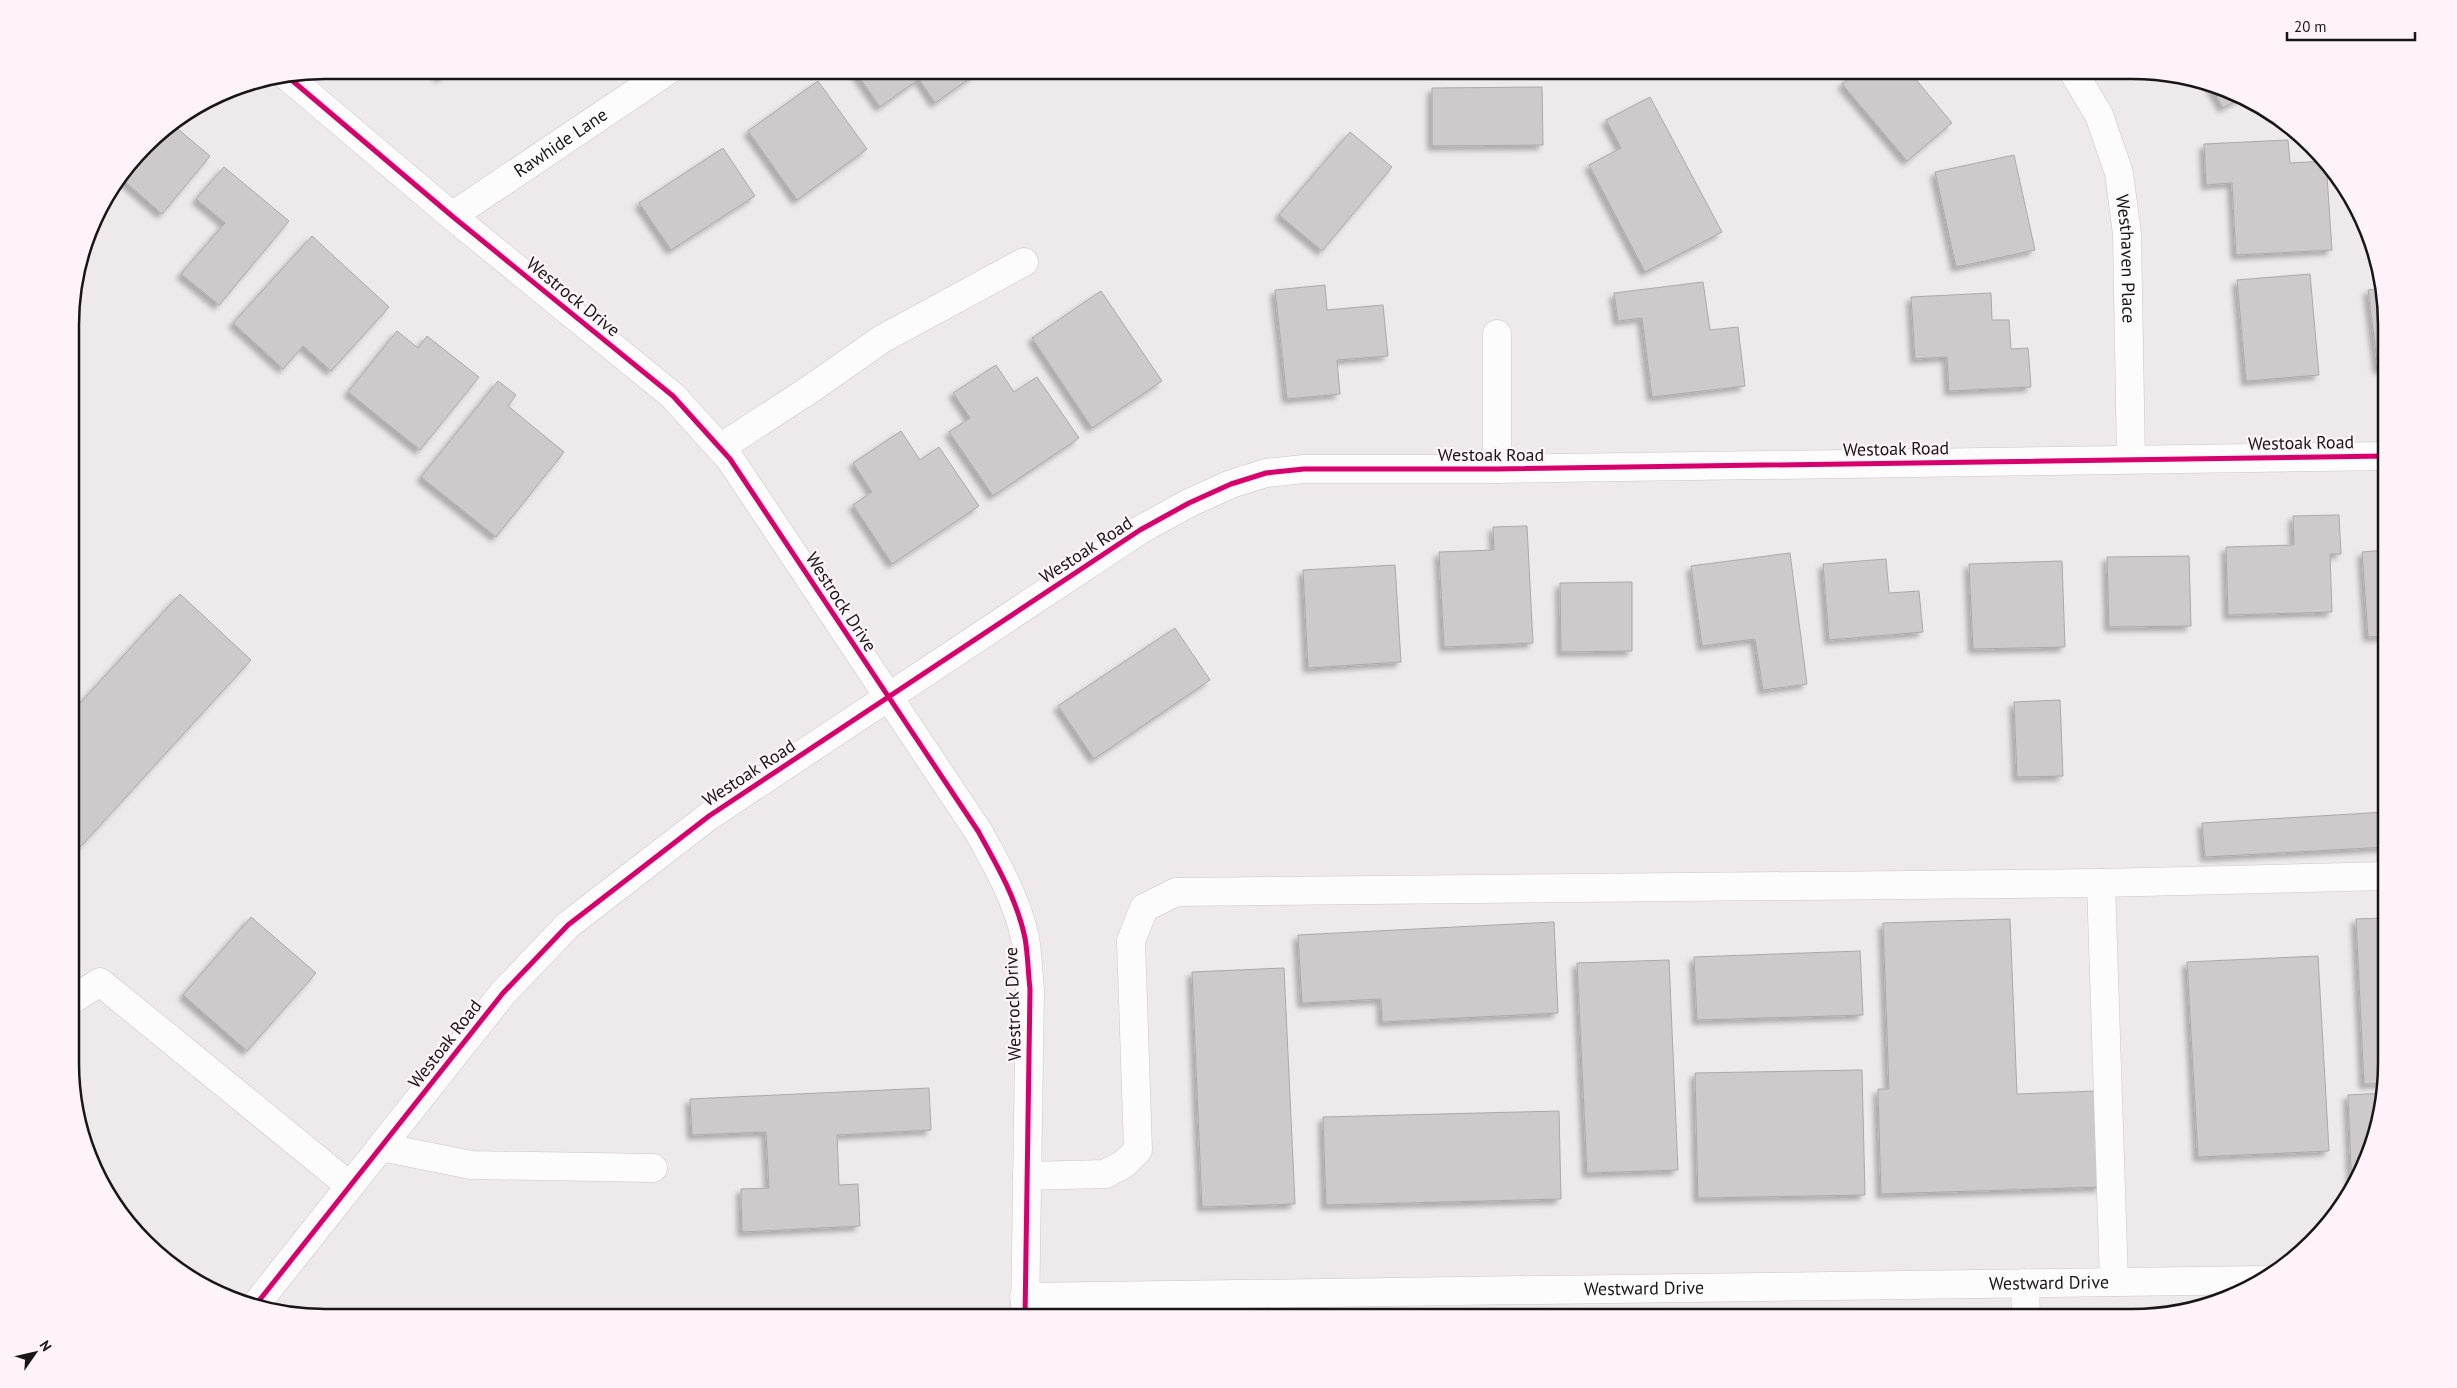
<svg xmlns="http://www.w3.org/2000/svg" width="2457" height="1388" font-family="'PT Sans',sans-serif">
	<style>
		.building { fill: #cecacc; stroke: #ada9ab; filter: url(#shadow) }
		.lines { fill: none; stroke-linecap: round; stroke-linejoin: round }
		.minor-casing { stroke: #cbc7c9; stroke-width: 29 }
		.minor { stroke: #fcfcfc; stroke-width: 28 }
		.cycleway-casing { stroke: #fef3f8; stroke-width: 8 }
		.cycleway { stroke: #d6006c; stroke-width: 5 }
		.labels { text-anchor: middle; stroke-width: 4.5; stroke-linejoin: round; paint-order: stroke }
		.street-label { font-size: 18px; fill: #191617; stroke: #fef3f8 }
		.rim { fill: none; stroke: #191617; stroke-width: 2.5 }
	</style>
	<defs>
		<filter id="shadow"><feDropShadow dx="-4.5" dy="4.5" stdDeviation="2.5" flood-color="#0004"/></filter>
	</defs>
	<rect width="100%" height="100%" fill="#eee9eb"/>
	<!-- building -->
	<g class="building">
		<polygon points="435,70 451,70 440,78"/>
		<polygon points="854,70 975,70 977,73 935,103 919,79 880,107"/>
		<polygon points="1859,70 1908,70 1952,123 1907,161 1842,84"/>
		<polygon points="818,81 867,149 797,200 748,131"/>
		<polygon points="2209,83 2242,97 2223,108"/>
		<polygon points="1542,87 1543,145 1432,146 1432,88"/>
		<polygon points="1650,97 1722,232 1645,272 1589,165 1621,148 1606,120"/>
		<polygon points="172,124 210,156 162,214 122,179 157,133"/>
		<polygon points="1350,132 1392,167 1322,251 1279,215"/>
		<polygon points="2288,140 2290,163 2326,161 2332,250 2236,255 2232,183 2206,185 2204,144"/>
		<polygon points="723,148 755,196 671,250 639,203"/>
		<polygon points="2014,155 2035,250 1956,267 1935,172"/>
		<polygon points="224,167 289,221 219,305 181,274 225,223 196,199"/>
		<polygon points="312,236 389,307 331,371 303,346 283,369 233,323"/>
		<polygon points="2310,274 2319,375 2246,381 2237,280"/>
		<polygon points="1703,282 1710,330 1738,327 1745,386 1652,397 1642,318 1618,321 1614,293"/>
		<polygon points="1325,285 1327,310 1383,305 1388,356 1337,360 1340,394 1287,399 1275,290"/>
		<polygon points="2383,288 2386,308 2386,368 2378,369 2368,290"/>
		<polygon points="1101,291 1162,381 1092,428 1032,338"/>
		<polygon points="1991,293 1992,320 2009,320 2011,349 2028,348 2031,387 1949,391 1947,357 1915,359 1911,297"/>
		<polygon points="397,331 418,348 427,336 479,377 420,450 348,392"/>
		<polygon points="996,365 1014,392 1037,377 1079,438 993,496 949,432 970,418 953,393"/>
		<polygon points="498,381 516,395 508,406 564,452 496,537 421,477"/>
		<polygon points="901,431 920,460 939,447 979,506 892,564 853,505 872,492 853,463"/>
		<polygon points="2339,515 2341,554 2330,554 2332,612 2228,615 2226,547 2294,545 2293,516"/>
		<polygon points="1527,526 1533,643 1444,647 1439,552 1494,550 1493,527"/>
		<polygon points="2386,550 2386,636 2368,637 2362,552"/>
		<polygon points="1790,553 1807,684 1763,690 1755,639 1702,646 1691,566"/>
		<polygon points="2189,556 2191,626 2109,627 2107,557"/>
		<polygon points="1886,559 1889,593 1919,591 1923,632 1829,640 1823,564"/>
		<polygon points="2062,561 2065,647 1973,649 1969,564"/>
		<polygon points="1395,565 1401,662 1308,668 1303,570"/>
		<polygon points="1632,582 1632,651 1561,652 1560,583"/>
		<polygon points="180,594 251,660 72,856 72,712"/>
		<polygon points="1175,628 1210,680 1094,759 1058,706"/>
		<polygon points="2060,700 2063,776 2017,777 2014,702"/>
		<polygon points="2386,812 2386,847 2205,857 2202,823"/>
		<polygon points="251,917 316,973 247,1051 183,995"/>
		<polygon points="2386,918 2386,1083 2364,1084 2356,919"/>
		<polygon points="2010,919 2017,1094 2097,1091 2101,1187 1881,1194 1878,1089 1889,1089 1883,923"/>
		<polygon points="1554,922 1558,1013 1382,1022 1381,999 1302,1003 1298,935"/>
		<polygon points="1860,951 1863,1015 1697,1020 1694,957"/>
		<polygon points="2318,956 2329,1151 2198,1157 2187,962"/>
		<polygon points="1669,960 1678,1170 1587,1173 1577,963"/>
		<polygon points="1284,968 1295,1204 1202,1207 1192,972"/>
		<polygon points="1862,1070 1865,1195 1698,1198 1695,1073"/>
		<polygon points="929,1088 931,1130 837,1135 839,1185 858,1184 860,1226 742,1232 741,1189 769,1188 766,1132 692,1135 690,1099"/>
		<polygon points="2384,1093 2378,1129 2352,1192 2348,1095"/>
		<polygon points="1559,1111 1561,1199 1326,1205 1323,1117"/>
	</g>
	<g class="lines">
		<defs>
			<g id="minor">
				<path id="s1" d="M2072 70 2099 115 2119 173 2127 234 2131 459"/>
				<path d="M288 77 452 216 673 396 730 459 978 831C997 865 1017 900 1025 938 1028 955 1028 972 1030 989L1025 1318"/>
				<path id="s2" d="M452 216 669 70"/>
				<polyline points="1497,334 1497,469"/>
				<polyline points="720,448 812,388 882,339 1024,262"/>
				<polyline points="2101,883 2114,1282"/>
				<polyline points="72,1000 100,982 350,1186"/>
				<polyline points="381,1147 471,1165 653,1168"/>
				<polyline points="1027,1176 1105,1174 1124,1164 1138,1150 1131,941 1144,908 1176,892 2101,883 2386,876"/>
				<polyline points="2025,1283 2026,1318"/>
				<path id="s3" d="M1024 1297 2264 1280"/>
				<polyline points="254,1307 503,993 568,925 709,816 1140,530 1189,503 1231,484 1266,473 1304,469 1497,469 2386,456"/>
			</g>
		</defs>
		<!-- minor casing -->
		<use href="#minor" class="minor-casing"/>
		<!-- minor -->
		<use href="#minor" class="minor"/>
		<defs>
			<g id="cycleway">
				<path d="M288 77 452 216 673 396 730 459 978 831C997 865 1017 900 1025 938 1028 955 1028 972 1030 989L1025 1318"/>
				<polyline points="254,1307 503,993 568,925 709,816 1140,530 1189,503 1231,484 1266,473 1304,469 1497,469 2386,456"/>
			</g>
		</defs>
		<!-- cycleway casing -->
		<use href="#cycleway" class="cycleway-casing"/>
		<!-- cycleway -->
		<use href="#cycleway" class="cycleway"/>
	</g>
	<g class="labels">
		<!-- street labels -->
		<g class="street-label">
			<text dy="6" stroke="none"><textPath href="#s2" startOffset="131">Rawhide Lane</textPath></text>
			<text dy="6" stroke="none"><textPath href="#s1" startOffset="200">Westhaven Place</textPath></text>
			<text transform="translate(573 297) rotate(39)" y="6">Westrock Drive</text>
			<text transform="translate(2301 443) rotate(-1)" y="6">Westoak Road</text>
			<text transform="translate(1896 449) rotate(-1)" y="6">Westoak Road</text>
			<text x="1491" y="461">Westoak Road</text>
			<text transform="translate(1086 550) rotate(-33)" y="6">Westoak Road</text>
			<text transform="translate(841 602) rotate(57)" y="6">Westrock Drive</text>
			<text transform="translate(749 773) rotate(-33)" y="6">Westoak Road</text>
			<text transform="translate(1013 1004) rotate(-92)" y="6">Westrock Drive</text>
			<text transform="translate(445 1044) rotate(-52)" y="6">Westoak Road</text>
			<text dy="6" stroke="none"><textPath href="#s3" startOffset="1025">Westward Drive</textPath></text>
			<text dy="6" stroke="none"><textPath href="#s3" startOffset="620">Westward Drive</textPath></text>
		</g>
	</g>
	<!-- crop -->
	<path d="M0 0H2457V1388H0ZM325 79H2132A246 246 0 0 1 2378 325V1063A246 246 0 0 1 2132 1309H325A246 246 0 0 1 79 1063V325A246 246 0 0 1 325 79Z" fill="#fef3f8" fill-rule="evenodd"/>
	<path class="rim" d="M325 79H2132A246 246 0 0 1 2378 325V1063A246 246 0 0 1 2132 1309H325A246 246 0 0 1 79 1063V325A246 246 0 0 1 325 79Z"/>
	<!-- north arrow -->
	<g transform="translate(35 1353) rotate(56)" stroke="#fef3f8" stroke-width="4" paint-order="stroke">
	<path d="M0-4L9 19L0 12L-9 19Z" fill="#191617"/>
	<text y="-8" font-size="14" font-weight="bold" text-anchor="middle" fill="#191617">N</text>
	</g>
	<!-- scale -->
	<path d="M2287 32v8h128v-8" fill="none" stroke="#191617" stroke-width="2.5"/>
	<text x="2294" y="32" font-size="15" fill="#191617" stroke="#fef3f8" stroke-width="4" paint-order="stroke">20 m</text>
</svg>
